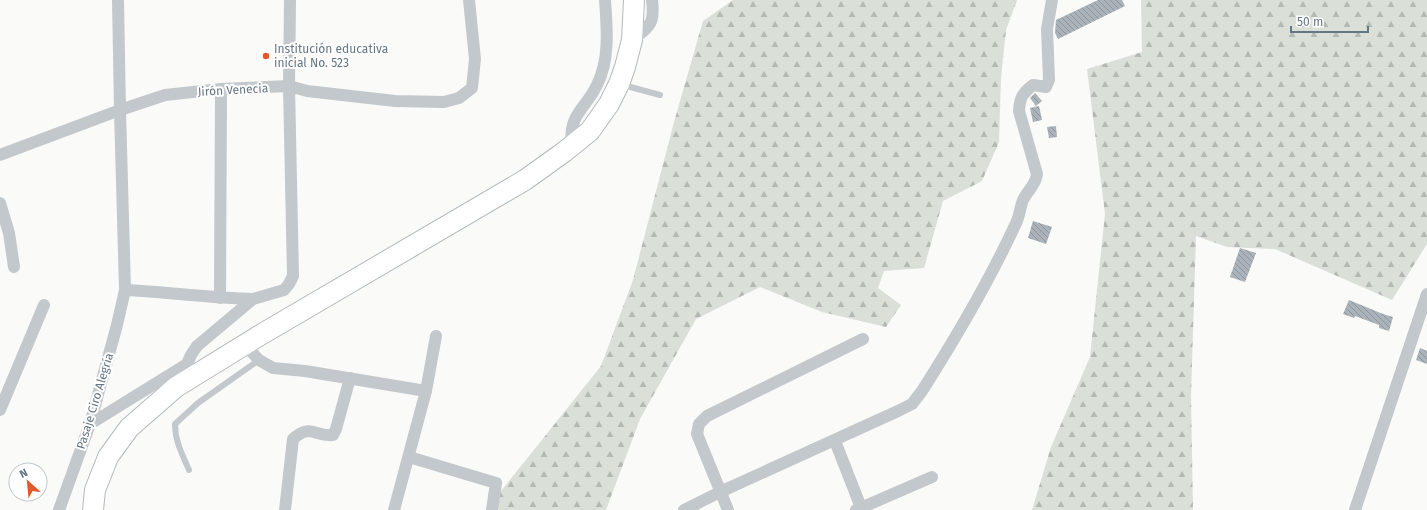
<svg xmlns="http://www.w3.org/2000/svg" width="1427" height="510" font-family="'Fira Sans',sans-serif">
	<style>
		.forest { fill: url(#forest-firs) }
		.building { fill: url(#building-back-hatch) }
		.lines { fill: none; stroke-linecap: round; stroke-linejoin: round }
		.trunk-casing { stroke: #b4b9bd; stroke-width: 22 }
		.service { stroke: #c3c8cc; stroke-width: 6 }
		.minor { stroke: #c3c8cc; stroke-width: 12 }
		.trunk { stroke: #fff; stroke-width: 20 }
		.poi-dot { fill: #e4572e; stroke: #fff; stroke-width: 1.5 }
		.labels { text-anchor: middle; stroke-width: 4; stroke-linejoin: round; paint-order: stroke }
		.poi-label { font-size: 12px; fill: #657683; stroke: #fff; text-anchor: start }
		.street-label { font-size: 12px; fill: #657683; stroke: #fff }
	</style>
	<defs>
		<pattern id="forest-firs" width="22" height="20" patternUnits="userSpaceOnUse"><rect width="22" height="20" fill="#dadfd7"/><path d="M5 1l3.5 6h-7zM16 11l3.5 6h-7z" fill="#b4b9b4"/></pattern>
		<pattern id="building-back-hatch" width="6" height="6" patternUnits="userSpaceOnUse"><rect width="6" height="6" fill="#aab3b9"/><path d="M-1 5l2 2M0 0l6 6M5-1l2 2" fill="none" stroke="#8e969c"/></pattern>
	</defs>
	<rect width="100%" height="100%" fill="#fafaf8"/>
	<!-- forest -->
	<g class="forest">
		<polygon points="733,0 1017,0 1006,30 1001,78 999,142 982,181 943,201 924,268 884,271 878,288 901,305 886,327 822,312 760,287 696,319 640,419 606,510 499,510 493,501 601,366 633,280 674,122 703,21"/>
		<polygon points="1141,0 1427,0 1427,244 1392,300 1275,249 1227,247 1196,236 1191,396 1193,510 1032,510 1051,447 1090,357 1105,214 1087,69 1142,52"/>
	</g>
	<!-- building -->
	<g class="building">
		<polygon points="1098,0 1122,0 1125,6 1058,39 1055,33 1056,20"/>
		<polygon points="1035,93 1042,101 1036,106 1030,98"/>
		<polygon points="1039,106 1042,120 1033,122 1030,108"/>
		<polygon points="1056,126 1057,137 1049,138 1047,127"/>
		<polygon points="1033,221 1052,227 1046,244 1028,238"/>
		<polygon points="1240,248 1256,253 1245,282 1230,277"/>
		<polygon points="1349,300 1383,314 1393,317 1389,331 1379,328 1379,325 1355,316 1354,318 1343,314"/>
		<polygon points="1420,348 1427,351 1427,364 1416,360"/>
	</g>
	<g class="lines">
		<defs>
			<polyline id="trunk" points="93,510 95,490 108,457 129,428 176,387 262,334 525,180 564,152 590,131 609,104 619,84 625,67 632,40 634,0"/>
		</defs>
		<!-- trunk casing -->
		<use href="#trunk" class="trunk-casing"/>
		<!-- service -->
		<g class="service">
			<polyline points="623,85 660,95"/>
			<path d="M189 470C182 454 175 441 175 424L198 403 259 360"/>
		</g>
		<!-- minor -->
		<g class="minor">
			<path d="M632 40C650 26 655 24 652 0"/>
			<path d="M572 146C568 114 585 110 597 85 610 59 607 28 605 0"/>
			<polyline points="0,155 120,110 165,95 221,89 289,86 307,91 395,101 444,102 459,98 472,88 475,59 469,0"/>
			<polyline points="0,203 9,233 14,267"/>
			<path d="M125 290C168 292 210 298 253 299"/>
			<polyline points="220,298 221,89"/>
			<polyline points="245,345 259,360 273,368 305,371 426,391"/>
			<polyline points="0,410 44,305"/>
			<polyline points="90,424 187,364 191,355 197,346 253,299 284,290 289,284 293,276 289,86 290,0"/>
			<polyline points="835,441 862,510"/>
			<polyline points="409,457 496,483 492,510"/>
			<polyline points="59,510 90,424 117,325 125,290 120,110 118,0"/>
			<path d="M285 510 293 439C311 423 315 437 333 435L336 429 350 378"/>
			<polyline points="394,510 426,391 436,336"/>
			<path d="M684 510 720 492 898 411 912 404 922 391C957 336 990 280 1017 221 1020 214 1020 207 1023 200 1027 191 1036 185 1037 174L1019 111C1020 97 1022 94 1033 85L1046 87 1049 80 1047 29 1052 0"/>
			<polyline points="728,510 697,434 699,424 707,416 863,339"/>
			<polyline points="856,510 932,477"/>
			<polyline points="1355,510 1427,294"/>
		</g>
		<!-- trunk -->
		<use href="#trunk" class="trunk"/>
	</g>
	<!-- markers -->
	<circle class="poi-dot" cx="266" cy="56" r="4"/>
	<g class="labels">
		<!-- poi labels -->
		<g class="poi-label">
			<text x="274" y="53">Institución educativa<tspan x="274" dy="14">inicial No. 523</tspan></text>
		</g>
		<!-- street labels -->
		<g class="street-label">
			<text transform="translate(233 90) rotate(-3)" y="4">Jirón Venecia</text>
			<text transform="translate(95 401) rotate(-73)" y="4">Pasaje Ciro Alegría</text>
		</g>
	</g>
	<!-- north arrow -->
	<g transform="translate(28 482) rotate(333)"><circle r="19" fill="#ffffff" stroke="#c1c8cd"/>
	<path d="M0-3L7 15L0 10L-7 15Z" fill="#e4572e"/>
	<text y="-6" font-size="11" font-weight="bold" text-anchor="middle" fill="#657683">N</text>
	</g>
	<!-- scale -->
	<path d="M1291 26v6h77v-6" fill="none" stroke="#657683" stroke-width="2"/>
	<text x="1297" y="26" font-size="12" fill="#657683" stroke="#ffffff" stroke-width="3" paint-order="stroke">50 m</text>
</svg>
